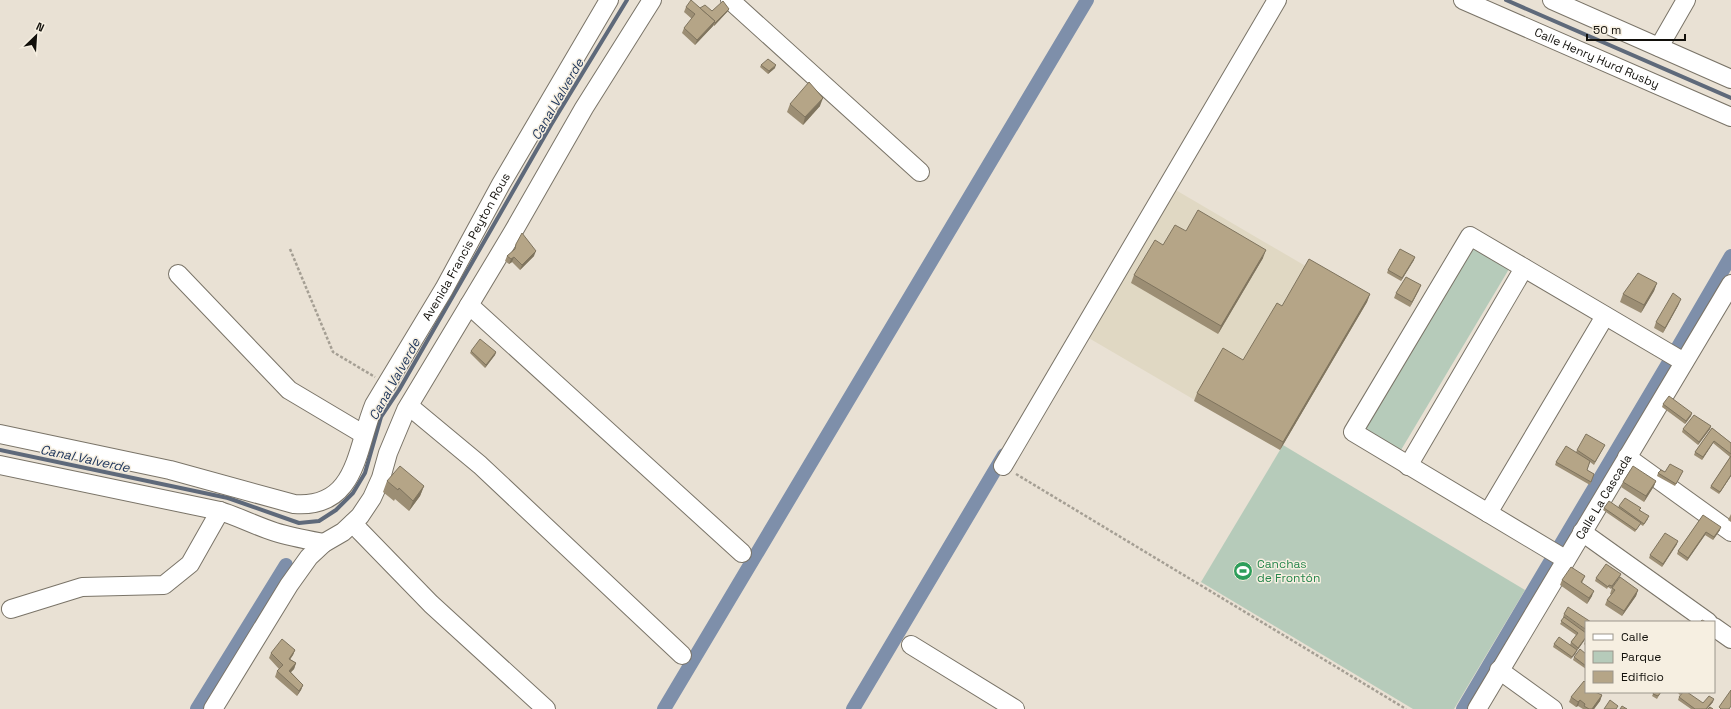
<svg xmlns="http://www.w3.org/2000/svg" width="1731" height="709" font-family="'Space Grotesk',sans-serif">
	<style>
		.industrial { fill: #e0d8c3 }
		.green { fill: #b6cbba }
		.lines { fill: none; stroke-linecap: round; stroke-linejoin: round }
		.stream { stroke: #5e697a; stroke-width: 4 }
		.canal { stroke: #7e8faa; stroke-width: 14 }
		.minor-casing { stroke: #7a7468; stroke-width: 20 }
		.path { stroke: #a59f94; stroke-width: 2.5; stroke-dasharray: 3 2; stroke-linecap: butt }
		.minor { stroke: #fff; stroke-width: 18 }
		.wall { fill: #9c8e74 }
		.shaded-wall { fill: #7f745e }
		.building { fill: #b5a587; stroke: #7f745e }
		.labels { text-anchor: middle; stroke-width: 3; stroke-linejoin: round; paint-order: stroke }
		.street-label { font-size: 12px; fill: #12100b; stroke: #f6efe1 }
		.leisure-label { font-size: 12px; fill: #27864d; stroke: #f6efe1; text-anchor: start }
		.water-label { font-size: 13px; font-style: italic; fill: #1a3259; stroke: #f6efe1 }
	</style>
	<rect width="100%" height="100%" fill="#e9e1d4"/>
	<!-- industrial -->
	<polygon class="industrial" points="1174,189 1367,302 1280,450 1087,337"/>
	<!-- green -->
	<g class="green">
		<polygon points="1472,247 1509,269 1401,450 1363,428"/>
		<polygon points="1283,445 1525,590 1454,709 1413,709 1201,582"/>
	</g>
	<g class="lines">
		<!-- stream -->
		<g class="stream">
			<polyline points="1506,0 1731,98"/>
			<polyline points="0,450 228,498 299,523 319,521 336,510 353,493 365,473 381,417 399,390 551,125 627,0"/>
		</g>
		<!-- canal -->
		<g class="canal">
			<polyline points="1678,347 1731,256"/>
			<polyline points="1561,544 1669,362"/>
			<polyline points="197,709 286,565"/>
			<polyline points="664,709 1087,0"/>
			<polyline points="853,709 1004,455"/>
			<polyline points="1463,709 1550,562"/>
		</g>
		<defs>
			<g id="minor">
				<polyline points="730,0 920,172"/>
				<path id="s1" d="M1463 0 1731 117"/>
				<polyline points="1552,0 1731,79"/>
				<polyline points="1659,47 1686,0"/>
				<polyline points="178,274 289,390 363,434"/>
				<polyline points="469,305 742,553"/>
				<polyline points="409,406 480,465 682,655"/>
				<path id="s2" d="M0 434 170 470 294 504C357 509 356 449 374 405L444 289 501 184 609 0"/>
				<polyline points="1627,457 1731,532"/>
				<path d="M0 465 220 511C239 517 256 526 275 532 291 537 308 540 324 543"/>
				<polyline points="1003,466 1277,0"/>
				<polyline points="1408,466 1524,268"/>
				<polyline points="1488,513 1605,316"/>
				<polyline points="353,523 360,531 431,604 546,709"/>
				<polyline points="1582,532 1708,622"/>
				<polyline points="1565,559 1353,432 1470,236 1684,362"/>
				<polyline points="11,609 82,587 164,585 190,564 220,511"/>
				<polyline points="1714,627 1731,639"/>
				<polyline points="911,645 1015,709"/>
				<polyline points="1499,670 1553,709"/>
				<polyline points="213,709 289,585 309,557 324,543 343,532 360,516 372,498 381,478 388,453 406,410 513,232 584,108 652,0"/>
				<path id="s3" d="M1477 709 1731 284"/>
			</g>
		</defs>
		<!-- minor casing -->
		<use href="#minor" class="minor-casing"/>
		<!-- path -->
		<g class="path">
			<polyline points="290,249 333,352 375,377"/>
			<polyline points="1016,474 1406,709"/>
		</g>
		<!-- minor -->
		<use href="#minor" class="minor"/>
	</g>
	<!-- wall -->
	<g class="wall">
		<polygon points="686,7 700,8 712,11 729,9 728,11 714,26 713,25 713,26 695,45 682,33 684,28 692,19 684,12"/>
		<polygon points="761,65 775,68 768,74 760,67"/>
		<polygon points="790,104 820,106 803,125 787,112"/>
		<polygon points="1186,231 1263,258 1218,334 1131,283 1134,275 1163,245"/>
		<polygon points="516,244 534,256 520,270 512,262 509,264 505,261 507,256 514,250"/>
		<polygon points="1414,260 1401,281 1387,273 1388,270"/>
		<polygon points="1657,283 1654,291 1641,313 1620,302 1623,294"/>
		<polygon points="1421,285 1419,290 1410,307 1394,298 1396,293"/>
		<polygon points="1370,294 1367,302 1280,450 1194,401 1197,393 1243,360 1282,306"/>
		<polygon points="1679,304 1663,333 1654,328 1656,322"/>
		<polygon points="471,351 496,352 495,355 485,368 470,353"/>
		<polygon points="1663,404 1692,413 1691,416 1685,424 1662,407"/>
		<polygon points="1711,426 1710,429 1698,445 1682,432 1683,429"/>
		<polygon points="1712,428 1731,443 1731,476 1719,494 1710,488 1711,486 1730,457 1713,443 1702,460 1694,455 1695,452"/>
		<polygon points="1605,445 1594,465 1590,462 1587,470 1594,474 1590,485 1555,465 1556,462 1576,452 1577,450"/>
		<polygon points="1683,471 1675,486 1657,476 1658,473 1665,472"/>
		<polygon points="387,481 424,486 420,496 409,511 395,499 394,501 383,492"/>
		<polygon points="1656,481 1654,486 1644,502 1621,487 1623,482"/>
		<polygon points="1619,506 1640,510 1648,519 1643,526 1640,524 1635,532 1603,510 1604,508 1618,507"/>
		<polygon points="1731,514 1731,522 1728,520"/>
		<polygon points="1703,515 1720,530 1713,540 1705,535 1687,561 1677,554 1678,551"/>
		<polygon points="1677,544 1662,567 1649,558 1650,555"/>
		<polygon points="1621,574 1620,576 1611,589 1608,587 1607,589 1595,581 1596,578"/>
		<polygon points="1585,576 1582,583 1592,596 1587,604 1560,585 1562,580"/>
		<polygon points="1612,588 1638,590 1636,596 1622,616 1605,605 1607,600 1611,594 1610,594"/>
		<polygon points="1564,614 1586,630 1585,632 1586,633 1586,638 1571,659 1553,647 1554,644 1570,645 1571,642 1576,635 1560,624 1564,618 1563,617"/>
		<polygon points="1586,640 1586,646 1584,644"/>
		<polygon points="295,650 293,655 290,659 296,663 294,669 291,672 303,685 301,690 297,696 275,677 277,671 279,669 269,658 271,653"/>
		<polygon points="1586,654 1586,669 1573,660 1574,657"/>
		<polygon points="1586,692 1602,695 1600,701 1594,709 1583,709 1578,706 1576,707 1569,702 1571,697"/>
		<polygon points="1654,692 1661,692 1657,699 1652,696"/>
		<polygon points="1677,692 1682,692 1680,695"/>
		<polygon points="1679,697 1703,703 1713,702 1707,709 1691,709 1678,700"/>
	</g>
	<!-- shaded-wall -->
	<g class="shaded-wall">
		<polygon points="729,9 728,11 714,26 715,23"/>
		<polygon points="715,21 713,26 695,45 697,40"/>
		<polygon points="776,65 775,68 768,74 769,71"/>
		<polygon points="823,98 820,106 803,125 805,117"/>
		<polygon points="1266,250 1263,258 1218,334 1221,326"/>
		<polygon points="536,251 534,256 520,270 522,265"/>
		<polygon points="514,257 512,262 509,264 511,259"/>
		<polygon points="1415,257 1414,260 1401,281 1402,278"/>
		<polygon points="1657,283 1654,291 1641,313 1644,305"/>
		<polygon points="1421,285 1419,290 1410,307 1412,302"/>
		<polygon points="1370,294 1367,302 1280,450 1283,442"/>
		<polygon points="1681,299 1679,304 1663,333 1665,328"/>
		<polygon points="496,352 495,355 485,368 486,365"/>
		<polygon points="1692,413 1691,416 1685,424 1686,421"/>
		<polygon points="1711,426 1710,429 1698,445 1699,442"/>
		<polygon points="1714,441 1713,443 1702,460 1703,457"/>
		<polygon points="1731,475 1731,476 1719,494 1720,492"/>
		<polygon points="1656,481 1654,486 1644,502 1646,496"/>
		<polygon points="424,486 420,496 409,511 413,501"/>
		<polygon points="1721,527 1720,530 1713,540 1714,537"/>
		<polygon points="1706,532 1705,535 1687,561 1688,558"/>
		<polygon points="1678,541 1677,544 1662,567 1663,564"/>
		<polygon points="1621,574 1620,576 1611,589 1612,586"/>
		<polygon points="1638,590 1636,596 1622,616 1624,611"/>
		<polygon points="1594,591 1592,596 1587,604 1589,598"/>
		<polygon points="1586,637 1586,638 1577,651 1578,648"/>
		<polygon points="295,650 293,655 287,664 289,659"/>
		<polygon points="1577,650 1576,653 1571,659 1572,657"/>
		<polygon points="296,663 294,669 287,676 289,671"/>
		<polygon points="303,685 301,690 297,696 299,691"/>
		<polygon points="1602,695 1600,701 1594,709 1592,709"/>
		<polygon points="1714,699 1713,702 1707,709 1706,709"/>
		<polygon points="1580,700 1578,706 1576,707 1578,702"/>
	</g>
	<!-- building -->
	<g class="building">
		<polygon points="691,0 715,21 697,40 684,28 695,14 686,7"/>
		<polygon points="723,1 729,9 715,23 714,22 715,21 700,8 705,5 712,11"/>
		<polygon points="768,59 776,65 769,71 761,65"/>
		<polygon points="809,82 823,98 805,117 790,104"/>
		<polygon points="1198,210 1266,250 1221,326 1134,275 1155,240 1163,245 1175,225 1186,231"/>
		<polygon points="522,233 536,251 522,265 514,257 511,259 507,256 515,249 516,244"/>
		<polygon points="1400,249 1415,257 1402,278 1388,270"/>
		<polygon points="1309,259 1370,294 1283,442 1197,393 1223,348 1243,360 1277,303 1282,306"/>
		<polygon points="1638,273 1657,283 1644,305 1623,294"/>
		<polygon points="1406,277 1421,285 1412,302 1396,293"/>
		<polygon points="1673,293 1681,299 1665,328 1656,322"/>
		<polygon points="480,339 496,352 486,365 471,351"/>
		<polygon points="1669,396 1692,413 1686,421 1663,404"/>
		<polygon points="1694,415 1711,426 1699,442 1683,429"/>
		<polygon points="1712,428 1731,443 1731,454 1714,441 1703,457 1695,452"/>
		<polygon points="1586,434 1605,445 1595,462 1577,450"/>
		<polygon points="1566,446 1590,461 1587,470 1594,474 1591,482 1556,462"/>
		<polygon points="1731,456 1731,475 1720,492 1711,486"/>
		<polygon points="1670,464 1683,471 1676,484 1658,473 1661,470 1665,472"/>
		<polygon points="400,466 424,486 413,501 399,488 398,490 387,481"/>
		<polygon points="1633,466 1656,481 1646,496 1623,482"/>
		<polygon points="1625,498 1641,508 1639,510 1649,516 1644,524 1619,506"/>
		<polygon points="1609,501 1641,523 1636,530 1604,508"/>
		<polygon points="1703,515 1721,527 1714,537 1706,532 1688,558 1678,551"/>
		<polygon points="1665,533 1678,541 1663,564 1650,555"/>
		<polygon points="1606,564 1621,574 1612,586 1609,585 1608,587 1596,578"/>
		<polygon points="1571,567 1585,576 1581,582 1594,591 1589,598 1562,580"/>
		<polygon points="1620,577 1638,590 1624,611 1607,600 1615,590 1612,588"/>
		<polygon points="1568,607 1591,622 1586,622 1585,629 1564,614"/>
		<polygon points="1564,617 1586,633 1586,637 1578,648 1571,642 1578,633 1561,621"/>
		<polygon points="1702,620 1706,622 1700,622"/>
		<polygon points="1559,637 1577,650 1572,657 1554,644"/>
		<polygon points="282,639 295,650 289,659 296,663 289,671 303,685 299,691 277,671 283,665 271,653"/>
		<polygon points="1580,649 1586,654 1586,666 1574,657"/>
		<polygon points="1584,681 1586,683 1586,692 1595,692 1602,695 1592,709 1589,709 1584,706 1585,704 1580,700 1578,702 1571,697"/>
		<polygon points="1731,690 1731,706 1729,709 1721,709 1719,707"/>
		<polygon points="1654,692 1661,692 1658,696 1653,694"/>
		<polygon points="1683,692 1687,692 1703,703 1709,696 1714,699 1706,709 1695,709 1679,697"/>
		<polygon points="1610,700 1618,706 1616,709 1604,709"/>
		<polygon points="1622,706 1627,709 1620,709"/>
		<polygon points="1710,707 1713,709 1708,709"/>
	</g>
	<!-- icons -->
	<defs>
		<symbol id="stadium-disc" viewBox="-11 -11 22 22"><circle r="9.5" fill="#2e9e5b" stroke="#f6efe1"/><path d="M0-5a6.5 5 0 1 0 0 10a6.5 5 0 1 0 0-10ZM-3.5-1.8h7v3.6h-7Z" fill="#fff"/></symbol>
	</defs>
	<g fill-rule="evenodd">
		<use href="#stadium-disc" x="1232" y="560" width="22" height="22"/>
	</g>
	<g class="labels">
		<!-- street labels -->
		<g class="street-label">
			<text dy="4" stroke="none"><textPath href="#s1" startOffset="146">Calle Henry Hurd Rusby</textPath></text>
			<text dy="4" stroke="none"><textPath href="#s2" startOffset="627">Avenida Francis Peyton Rous</textPath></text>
			<text dy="4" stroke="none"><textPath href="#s3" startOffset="247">Calle La Cascada</textPath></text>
		</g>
		<!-- leisure labels -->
		<g class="leisure-label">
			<text x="1257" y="568">Canchas<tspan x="1257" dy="14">de Frontón</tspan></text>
		</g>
		<!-- water labels -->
		<g class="water-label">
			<text transform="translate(557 99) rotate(-60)" y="5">Canal Valverde</text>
			<text transform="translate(394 379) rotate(-61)" y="5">Canal Valverde</text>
			<text transform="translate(85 458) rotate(12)" y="5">Canal Valverde</text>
		</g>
	</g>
	<!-- legend -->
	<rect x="1585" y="621" width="130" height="72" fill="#f6efe1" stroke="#9b968b"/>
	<rect x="1593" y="634" width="20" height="6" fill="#ffffff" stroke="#9b968b"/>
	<text x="1621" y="641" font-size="12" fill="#12100b">Calle</text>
	<rect x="1593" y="651" width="20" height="12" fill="#b6cbba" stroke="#9b968b"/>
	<text x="1621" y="661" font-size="12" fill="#12100b">Parque</text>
	<rect x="1593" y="671" width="20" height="12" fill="#b5a587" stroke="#9b968b"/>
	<text x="1621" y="681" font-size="12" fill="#12100b">Edificio</text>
	<!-- north arrow -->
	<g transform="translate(36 36) rotate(25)" stroke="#f6efe1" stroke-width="3" paint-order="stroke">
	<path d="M0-3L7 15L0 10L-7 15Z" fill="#12100b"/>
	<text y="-6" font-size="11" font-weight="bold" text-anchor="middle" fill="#12100b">N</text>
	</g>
	<!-- scale -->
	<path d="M1587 34v6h98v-6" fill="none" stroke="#12100b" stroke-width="2"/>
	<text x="1593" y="34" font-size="12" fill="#12100b" stroke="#f6efe1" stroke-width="3" paint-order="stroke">50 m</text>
</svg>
